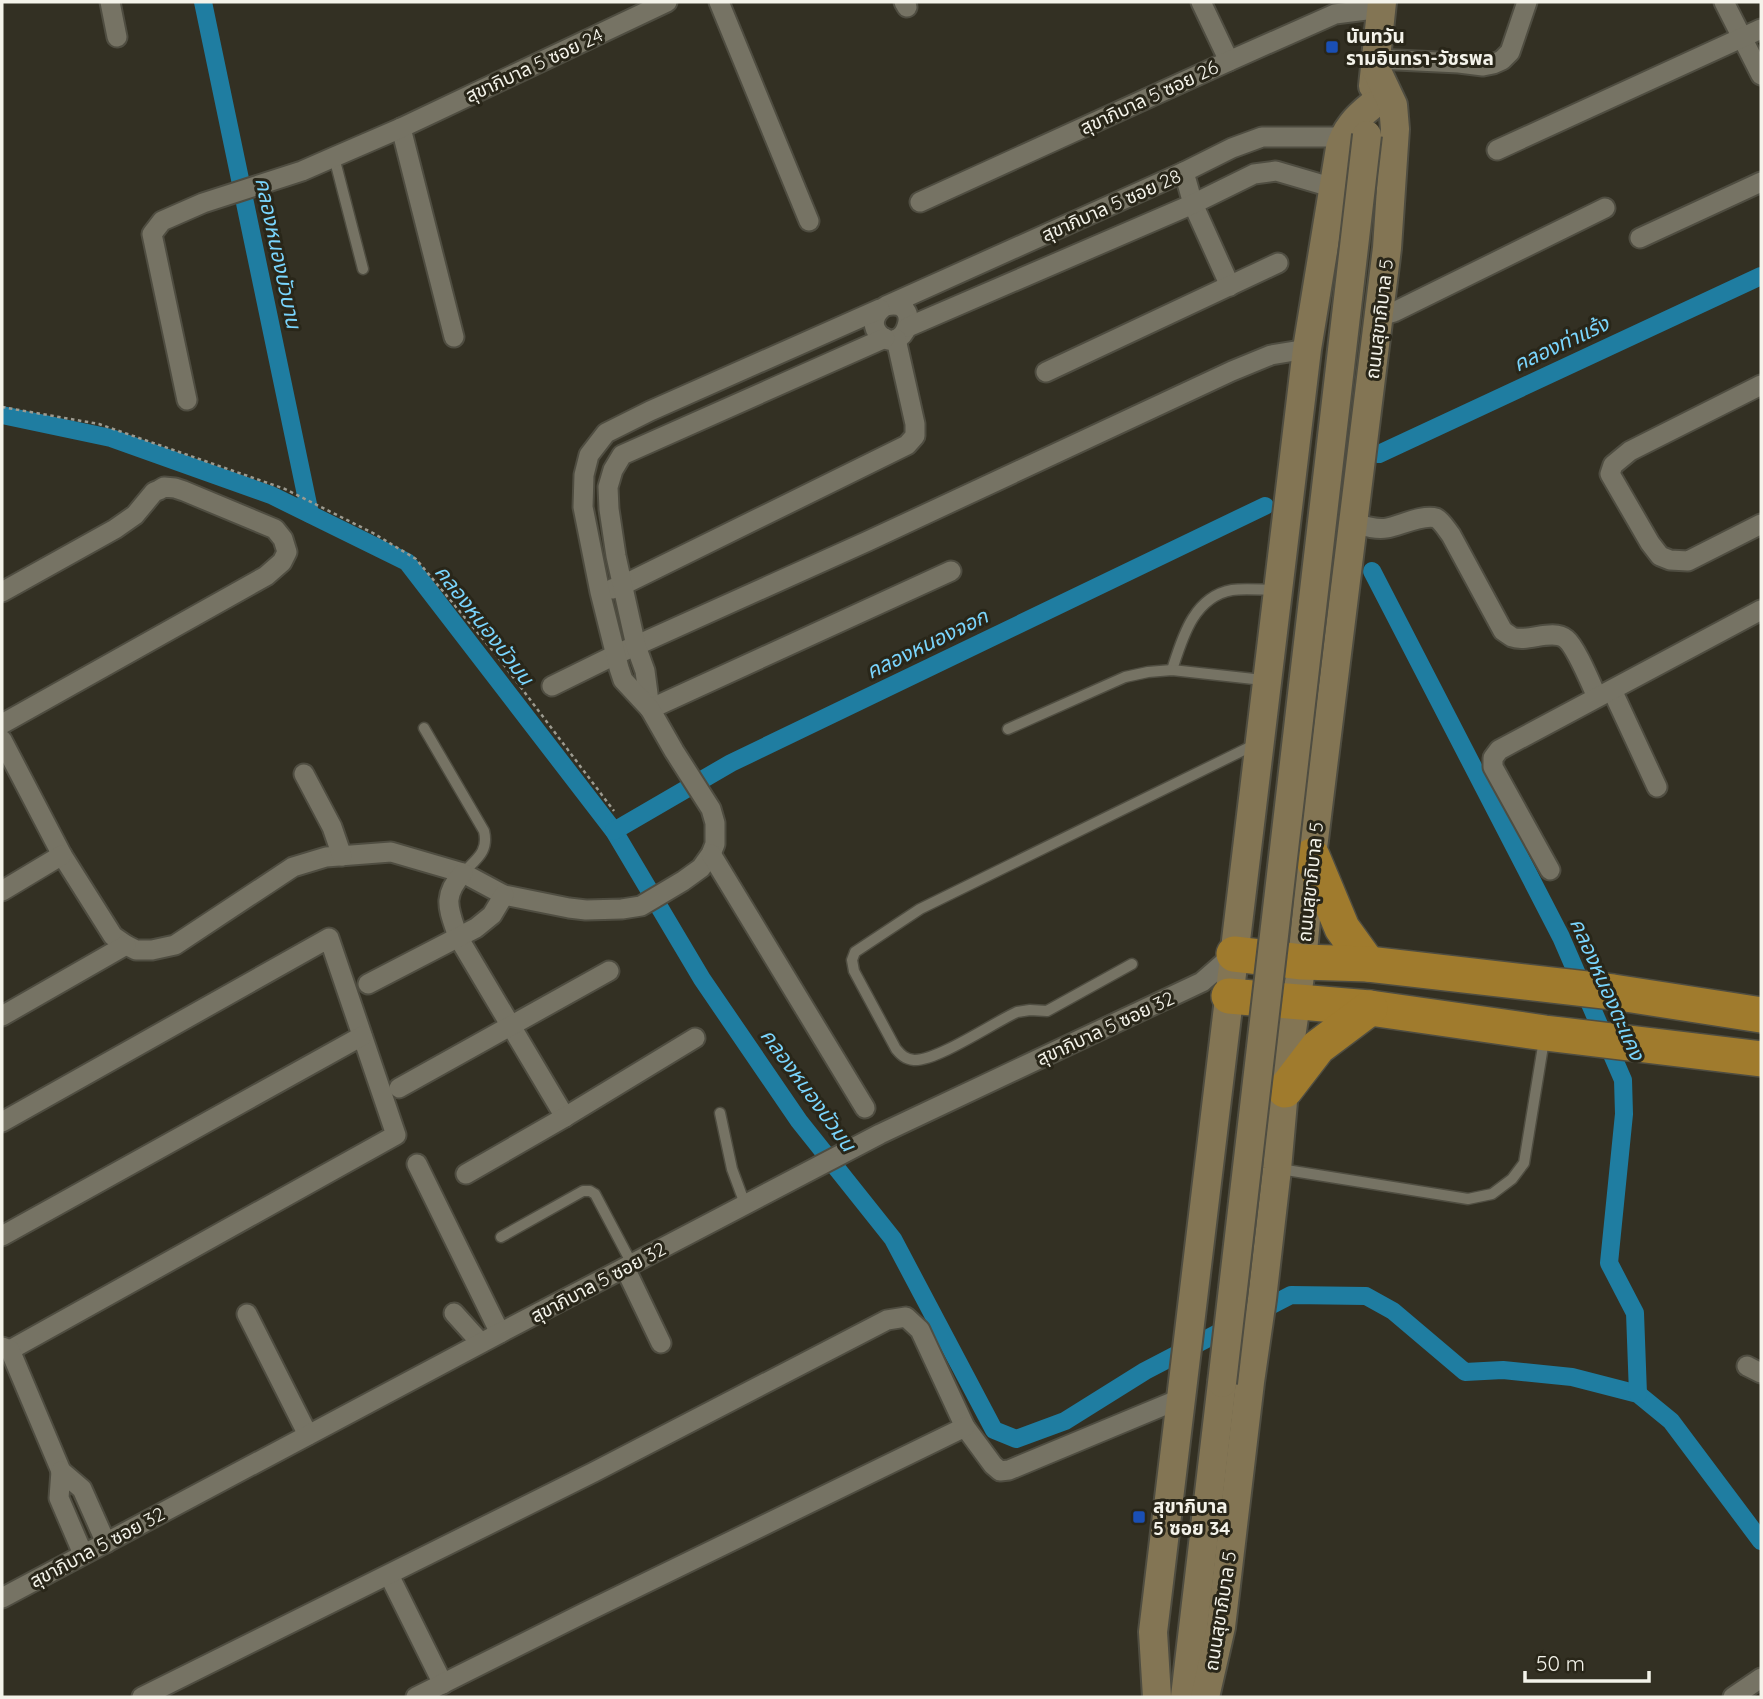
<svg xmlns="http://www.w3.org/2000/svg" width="1763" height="1699" font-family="Quicksand,'Noto Sans Thai',sans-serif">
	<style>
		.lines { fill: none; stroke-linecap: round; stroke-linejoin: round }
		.canal { stroke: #1f7da1; stroke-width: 18 }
		.lane-casing { stroke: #4f4d41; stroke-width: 13 }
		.street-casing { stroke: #4f4d41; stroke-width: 23 }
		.secondary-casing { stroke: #4f4d41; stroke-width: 32 }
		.highway-casing { stroke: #4f4d41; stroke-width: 38 }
		.path { stroke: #9d9b90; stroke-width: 2.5; stroke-dasharray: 3.5 3.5; stroke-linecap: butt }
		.lane { stroke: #767364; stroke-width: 10 }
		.street { stroke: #767364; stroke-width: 19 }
		.secondary { stroke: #837554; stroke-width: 28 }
		.highway { stroke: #a07b2d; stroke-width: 35 }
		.secondary-bridge-casing { stroke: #4f4d41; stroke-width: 32; stroke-linecap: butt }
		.secondary-bridge { stroke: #837554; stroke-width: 28 }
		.transit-dot { fill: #1a4fb4; stroke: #292619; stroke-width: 2.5 }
		.labels { text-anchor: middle; stroke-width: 6; stroke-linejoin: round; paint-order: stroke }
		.poi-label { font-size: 19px; font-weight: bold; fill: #f4f3ea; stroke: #292619; text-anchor: start }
		.street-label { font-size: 19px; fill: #f4f3ea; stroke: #292619 }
		.water-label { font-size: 21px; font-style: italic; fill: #7ad5fd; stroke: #292619 }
	</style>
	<rect width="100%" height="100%" fill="#333023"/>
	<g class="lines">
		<!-- canal -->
		<g class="canal">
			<polyline points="203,2 310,514"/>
			<polyline points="2,415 111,438 271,495 407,562 614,831 702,979 799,1121 893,1239 994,1430 1016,1439 1065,1421 1145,1371 1291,1295 1366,1296 1393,1311 1465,1372 1503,1370 1572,1377 1638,1394 1671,1421 1761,1541"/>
			<polyline points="1379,454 1761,276"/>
			<polyline points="1372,571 1561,937 1623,1080 1624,1114 1609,1263 1635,1313 1638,1394"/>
			<polyline points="614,831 731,763 1265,506"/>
		</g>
		<defs>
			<g id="lane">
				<polyline points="334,157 363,269"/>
				<path d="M1172 670C1182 639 1193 597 1232 590 1245 588 1262 590 1276 590"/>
				<path d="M424 728 484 831C489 852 476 859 463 873"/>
				<polyline points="1008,729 1125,677 1148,672 1172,670 1263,680"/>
				<path d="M1132 964 1047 1011 1030 1010 1017 1012C993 1023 937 1061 914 1060 905 1059 901 1055 896 1049L854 971 852 960 855 952 920 909 1256 744"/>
				<polyline points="720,1113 732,1169 745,1204"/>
				<polyline points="1280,1169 1468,1199 1492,1194 1512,1179 1524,1163 1544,1040"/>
				<polyline points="501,1237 583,1191 590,1191 595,1194 632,1264"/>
			</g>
			<g id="street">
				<polyline points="110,2 117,37"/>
				<polyline points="719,2 809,221"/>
				<polyline points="904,2 907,7"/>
				<polyline points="1201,2 1229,61"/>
				<polyline points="1724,2 1761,75"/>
				<polyline points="1376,59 1459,63 1483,66 1493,64 1502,60 1510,52 1527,2"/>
				<polyline points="401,128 454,337"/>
				<polyline points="1497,150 1761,29"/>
				<polyline points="1184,172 1193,204 1230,286"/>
				<polyline points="920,202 1229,61 1335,14 1382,8"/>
				<polyline points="1640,238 1761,182"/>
				<path d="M886 306C926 297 904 360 879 334 870 325 875 312 886 306L1184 172 1232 148 1262 137H1343"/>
				<polyline points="1379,316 1394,312 1605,208"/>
				<polyline points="908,327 1193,204 1254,174 1276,171 1334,188"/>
				<polyline points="1046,372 1278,263"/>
				<polyline points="1761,385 1630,451 1613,465 1610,474 1650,543 1660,556 1670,560 1688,561 1761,524"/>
				<polyline points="187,400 152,234 162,221 203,203 302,171 334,157 401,128 667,2"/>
				<path d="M1354 523C1364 526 1376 530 1387 528 1399 526 1423 514 1436 518 1442 521 1447 530 1451 535L1503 631C1505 632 1510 636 1512 637 1527 643 1553 628 1566 639 1576 647 1591 684 1597 697"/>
				<polyline points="612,589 623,585 907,445 915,436 915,424 896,339"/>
				<polyline points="2,592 115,529 135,515 154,492 159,490 164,487 175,488 184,491 275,529 283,539 287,552 282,562 266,576 2,724"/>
				<polyline points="552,686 615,655 868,541 1232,371 1271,355 1307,349"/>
				<polyline points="1612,690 1657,787"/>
				<polyline points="650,709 645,671 636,646 616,556 609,509 608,487 613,470 622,455 885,338"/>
				<polyline points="650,709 951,571"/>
				<polyline points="2,740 62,855 113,936 126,945 136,950 152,950 175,945 293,867 326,857 391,852 463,873 504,895 569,908 586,910 622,909 641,906 683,881 701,868 711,854 715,844 715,823 711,809 674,751 650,709 623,680 619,668 600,592 583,507 584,475 589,455 606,433 650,411 880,309"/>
				<polyline points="304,774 332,827 342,856"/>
				<polyline points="711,854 865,1108"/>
				<polyline points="1550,870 1493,767 1493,758 1499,750 1761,610"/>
				<path d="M463 873C441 897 449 909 458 937L565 1117"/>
				<polyline points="2,891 62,855"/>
				<polyline points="368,984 476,928 492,915 504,895"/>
				<polyline points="2,1016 126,945"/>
				<polyline points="399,1088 609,971"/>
				<polyline points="2,1122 329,938 396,1135 10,1350"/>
				<polyline points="417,1164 500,1333"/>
				<polyline points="466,1174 565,1117 695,1038"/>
				<polyline points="2,1236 362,1036"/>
				<polyline points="625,1268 661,1343"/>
				<polyline points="454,1313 481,1343"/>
				<polyline points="247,1314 308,1435"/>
				<polyline points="2,1347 10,1350 61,1471"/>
				<polyline points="1747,1366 1761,1373"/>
				<polyline points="83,1554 59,1498 61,1471 82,1489 106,1543"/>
				<polyline points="389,1575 443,1684"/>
				<polyline points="2,1598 500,1333 880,1134 1202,982 1234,954"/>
				<polyline points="142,1697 594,1472 887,1320 906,1317 920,1330 965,1427 993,1465 1000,1471 1009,1470 1182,1398"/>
				<polyline points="416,1697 584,1613 965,1427"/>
				<polyline points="1733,1697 1761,1678"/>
			</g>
			<g id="secondary">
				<polyline points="1373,86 1382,2"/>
				<path d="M1157 1697 1153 1632 1307 349 1340 148C1345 130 1356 118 1371 106"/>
				<polyline points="1185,1697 1222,1383"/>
				<polyline points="1205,1697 1221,1627 1250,1382 1262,1299 1277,1169 1285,1079 1302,962 1312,856 1387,248 1395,129 1393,105 1376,69"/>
			</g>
			<g id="highway">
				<polyline points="1312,856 1342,928 1368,964"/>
				<polyline points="1234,954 1302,962 1368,964 1613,992 1761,1015"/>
				<polyline points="1229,996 1370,1008 1545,1033 1761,1059"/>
				<polyline points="1285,1090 1318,1047 1370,1008"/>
			</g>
		</defs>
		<!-- lane casing -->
		<use href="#lane" class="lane-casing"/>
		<!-- street casing -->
		<use href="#street" class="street-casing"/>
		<!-- secondary casing -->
		<use href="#secondary" class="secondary-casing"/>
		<!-- highway casing -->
		<use href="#highway" class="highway-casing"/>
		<!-- path -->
		<polyline class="path" points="2,407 99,424 285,489 373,533 416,559 498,657 614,811"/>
		<!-- lane -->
		<use href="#lane" class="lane"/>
		<!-- street -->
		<use href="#street" class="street"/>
		<!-- secondary -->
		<use href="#secondary" class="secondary"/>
		<!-- highway -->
		<use href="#highway" class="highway"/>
		<defs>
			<polyline id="secondary-bridge" points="1222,1383 1367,135"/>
		</defs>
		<!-- secondary-bridge casing -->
		<use href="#secondary-bridge" class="secondary-bridge-casing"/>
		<!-- secondary-bridge -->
		<use href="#secondary-bridge" class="secondary-bridge"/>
	</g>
	<!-- markers -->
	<g class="transit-dot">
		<rect x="1325" y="40" width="14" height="14" rx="3.5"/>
		<rect x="1132" y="1510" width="14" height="14" rx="3.5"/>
	</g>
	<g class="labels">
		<!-- poi labels -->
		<g class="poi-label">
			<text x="1346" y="43">นันทวัน<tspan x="1346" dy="22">รามอินทรา-วัชรพล</tspan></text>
			<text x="1153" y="1513">สุขาภิบาล<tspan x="1153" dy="22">5 ซอย 34</tspan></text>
		</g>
		<!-- street labels -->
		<g class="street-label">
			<text transform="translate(534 65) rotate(-25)" y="7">สุขาภิบาล 5 ซอย 24</text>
			<text transform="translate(1149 97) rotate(-25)" y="7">สุขาภิบาล 5 ซอย 26</text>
			<text transform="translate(1111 205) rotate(-24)" y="7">สุขาภิบาล 5 ซอย 28</text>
			<text transform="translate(1379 319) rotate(-83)" y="7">ถนนสุขาภิบาล 5</text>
			<text transform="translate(1310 882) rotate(-84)" y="7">ถนนสุขาภิบาล 5</text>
			<text transform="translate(1105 1028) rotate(-25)" y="7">สุขาภิบาล 5 ซอย 32</text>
			<text transform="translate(598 1282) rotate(-28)" y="7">สุขาภิบาล 5 ซอย 32</text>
			<text transform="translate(97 1547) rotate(-28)" y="7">สุขาภิบาล 5 ซอย 32</text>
			<text transform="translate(1220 1611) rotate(-81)" y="7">ถนนสุขาภิบาล 5</text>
		</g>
		<!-- water labels -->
		<g class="water-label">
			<text transform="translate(278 253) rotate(78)" y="7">คลองหนองบัวบาน</text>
			<text transform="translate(1561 344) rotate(-25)" y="7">คลองท่าแร้ง</text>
			<text transform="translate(484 625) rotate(52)" y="7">คลองหนองบัวมน</text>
			<text transform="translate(927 644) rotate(-26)" y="7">คลองหนองจอก</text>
			<text transform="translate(1607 989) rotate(66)" y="7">คลองหนองตะแคง</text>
			<text transform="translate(808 1090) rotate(54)" y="7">คลองหนองบัวมน</text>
		</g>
	</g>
	<!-- border -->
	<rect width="1763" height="1699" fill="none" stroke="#f4f3ea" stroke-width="7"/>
	<!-- scale -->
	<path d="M1525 1671v10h124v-10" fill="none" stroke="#f4f3ea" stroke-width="3.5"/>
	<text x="1536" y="1671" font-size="21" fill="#f4f3ea" stroke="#292619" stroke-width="5" paint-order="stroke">50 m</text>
</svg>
